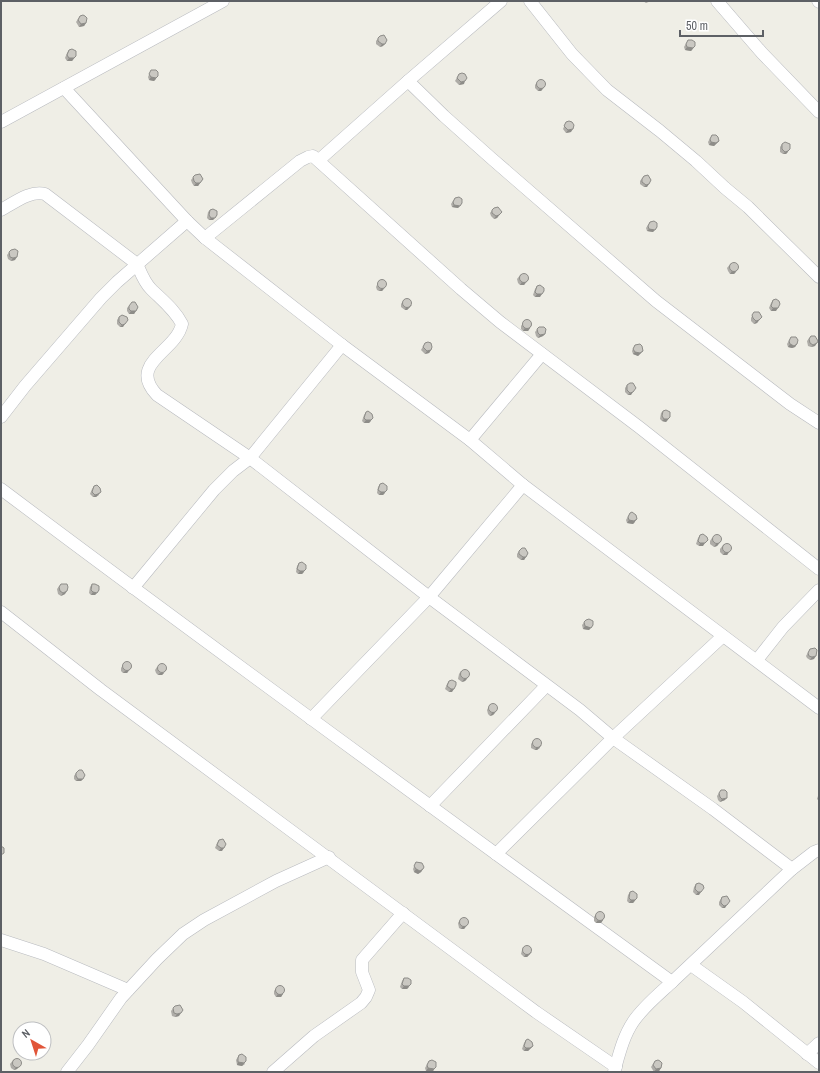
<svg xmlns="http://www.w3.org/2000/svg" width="820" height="1073" font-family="'Archivo Narrow',sans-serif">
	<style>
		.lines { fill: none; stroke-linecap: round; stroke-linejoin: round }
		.minor-casing { stroke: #b8babf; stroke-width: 13 }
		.minor { stroke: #fff; stroke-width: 12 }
		.wall { fill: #aeaca7 }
		.shaded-wall { fill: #8d8c88 }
		.building { fill: #cac8c2; stroke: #8d8c88 }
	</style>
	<rect width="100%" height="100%" fill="#efeee6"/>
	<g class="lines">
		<defs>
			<g id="minor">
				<polyline points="530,1 572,54 607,90 660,131 696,161 725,188 748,207 819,277"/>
				<polyline points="717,1 762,53 819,112"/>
				<polyline points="818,1 819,2"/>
				<polyline points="408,81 444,116 491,158 656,301 790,404 819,423"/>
				<polyline points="64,88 187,221 205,238 342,345 470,440 523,485 819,708"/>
				<polyline points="1,122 223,1"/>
				<polyline points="319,160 408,81 501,1"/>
				<path d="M1 210C14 203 30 190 45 194L137 264C141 273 144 282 151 289 162 300 175 310 182 324 176 352 127 363 157 395L250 458 429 597 580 710 613 738 713 809 792 869"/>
				<polyline points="205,238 300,161 308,157 313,156 461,289 500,322 639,427 819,569"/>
				<polyline points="1,417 25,386 101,298 117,282 187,221"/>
				<polyline points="470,440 542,354"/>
				<path d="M1 489C223 656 448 819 672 982L792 869 814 852 819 850"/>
				<polyline points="133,588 214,490 233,471 250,458 342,345"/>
				<polyline points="1,612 101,690 536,1012 616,1067"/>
				<polyline points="757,660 783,627 819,590"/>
				<polyline points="311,719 429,597 523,485"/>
				<polyline points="430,806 546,686"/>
				<polyline points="496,854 613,738 723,636"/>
				<polyline points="1,940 44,954 128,990"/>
				<polyline points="691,965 743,1002 819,1063"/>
				<polyline points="807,1054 819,1043"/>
				<polyline points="67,1072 88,1045 121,998 157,959 183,934 204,920 276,881 329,857"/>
				<polyline points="273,1072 314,1036 361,1003 366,997 369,990 362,972 362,960 403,913"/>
				<path d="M614 1072C619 1055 623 1037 633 1022 643 1007 659 994 672 982"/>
			</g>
		</defs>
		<!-- minor casing -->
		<use href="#minor" class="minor-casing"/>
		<!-- minor -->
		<use href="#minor" class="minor"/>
	</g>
	<!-- wall -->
	<g class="wall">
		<polygon points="643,1 651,1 646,3"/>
		<polygon points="80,16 86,23 84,26 79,27 76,22"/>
		<polygon points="380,36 383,46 380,47 376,44 376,41"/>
		<polygon points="688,40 695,46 691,51 685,50 684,47"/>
		<polygon points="69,50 74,58 72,61 67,61 65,58 67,53"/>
		<polygon points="151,70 156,79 154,81 149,80 148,77"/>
		<polygon points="459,74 464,84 459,85 455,81"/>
		<polygon points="537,82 545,86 541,91 538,91 535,88 535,85"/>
		<polygon points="566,122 571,132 566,133 563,129"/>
		<polygon points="712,135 719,141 714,146 709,145 708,142"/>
		<polygon points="782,144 788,152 786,154 783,154 780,152 780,147"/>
		<polygon points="195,175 203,179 198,186 194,186 192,183 191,180"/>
		<polygon points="644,176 647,187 644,187 640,184 640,181"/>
		<polygon points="455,198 460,206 458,208 452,207 451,204"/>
		<polygon points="494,208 502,212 497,218 494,219 491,216 490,213"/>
		<polygon points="210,210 217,215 213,220 209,220 207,218 208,212"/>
		<polygon points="650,222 657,227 653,232 647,231 646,228"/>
		<polygon points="11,250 15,260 11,261 8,259 7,255"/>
		<polygon points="731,263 736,272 734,274 730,274 728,271 727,268"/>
		<polygon points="521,274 529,279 524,285 520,285 518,283 517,279"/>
		<polygon points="379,280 386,286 382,291 379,291 377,290 376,287"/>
		<polygon points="537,286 540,297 535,297 533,295 535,289"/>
		<polygon points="773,300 776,311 771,311 769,308 771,303"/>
		<polygon points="403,301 410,307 407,310 405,310 401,307 401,304"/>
		<polygon points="129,306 138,307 134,314 129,314 127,311 127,308"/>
		<polygon points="754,312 762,317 757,323 754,324 751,321 751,318"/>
		<polygon points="119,317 123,327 120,327 117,324 117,320"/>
		<polygon points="525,320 532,325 528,331 523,331 521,329 521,326"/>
		<polygon points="539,327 545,334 543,336 538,338 536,336 535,332"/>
		<polygon points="811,336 815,346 811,347 808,346 807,341"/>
		<polygon points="791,337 797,344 795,347 792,348 788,347 787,344"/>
		<polygon points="425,343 431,350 429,353 425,354 421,350"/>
		<polygon points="635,345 641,353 638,356 633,354 632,351"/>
		<polygon points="627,385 631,395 628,395 625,392 625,388"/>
		<polygon points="663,411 670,417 666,422 662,421 660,419 661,413"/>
		<polygon points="366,412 371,421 369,423 364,423 362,421 364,415"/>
		<polygon points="380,484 385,493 383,495 379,495 377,493 378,487"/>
		<polygon points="94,486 99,495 96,497 93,497 90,494 92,489"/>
		<polygon points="630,513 635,522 633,524 627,523 626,520"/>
		<polygon points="700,535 703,546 699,546 696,544 698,538"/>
		<polygon points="712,538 721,541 717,546 714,547 710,544 710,541"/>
		<polygon points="724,544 732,548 727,555 723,555 720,552 720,549"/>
		<polygon points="519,551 528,553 524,560 521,560 517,557 517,554"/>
		<polygon points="299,563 304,572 302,574 298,574 296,572 297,566"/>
		<polygon points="61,584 65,594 61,596 58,594 57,589"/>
		<polygon points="92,584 97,593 95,595 91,595 89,593 90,587"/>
		<polygon points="586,620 593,625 589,630 583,629 582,625"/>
		<polygon points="810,649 814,659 810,660 807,658 806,656"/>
		<polygon points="124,663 132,667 127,673 123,673 121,671 121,668"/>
		<polygon points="157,667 167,669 162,675 158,675 156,673 155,670"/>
		<polygon points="461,671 467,679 465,681 462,682 458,679 459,674"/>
		<polygon points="449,681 452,692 449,692 445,689 447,684"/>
		<polygon points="490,704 495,713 493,715 490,716 488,714 487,710"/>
		<polygon points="535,739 540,748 537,750 535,750 531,748 531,744"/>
		<polygon points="76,773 85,775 81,781 76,781 74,779 74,776"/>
		<polygon points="721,790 725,800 720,802 718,800 717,796"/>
		<polygon points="819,793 819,801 817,799"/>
		<polygon points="219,840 222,851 219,851 215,848 217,843"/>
		<polygon points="416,862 423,869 421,872 418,874 414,872 413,869"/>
		<polygon points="696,884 699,895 696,895 693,892 694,887"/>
		<polygon points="630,892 637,898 633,903 629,903 627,901 628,895"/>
		<polygon points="722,897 725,908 722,908 719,905 719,902"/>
		<polygon points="598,912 605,917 601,923 596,923 594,921 594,917"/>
		<polygon points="461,918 466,926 464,929 461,929 459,928 458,923"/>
		<polygon points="523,947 530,954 527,957 524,957 521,954 522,950"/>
		<polygon points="404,978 409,987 407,989 402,989 400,987 402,981"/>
		<polygon points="278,986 285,990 281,997 276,997 274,994 274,991"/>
		<polygon points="175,1006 179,1016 175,1017 172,1016 171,1011"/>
		<polygon points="526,1040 533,1046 528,1051 524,1051 522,1049 524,1043"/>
		<polygon points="239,1055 245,1064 242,1066 237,1065 236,1060"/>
		<polygon points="14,1059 21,1064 17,1069 14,1070 11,1068 10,1064"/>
		<polygon points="429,1061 434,1070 432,1072 426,1071 425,1068"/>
		<polygon points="655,1061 661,1068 659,1071 654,1072 651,1067"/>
	</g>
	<!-- shaded-wall -->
	<g class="shaded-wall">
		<polygon points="86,23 84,26 79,27 81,24"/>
		<polygon points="382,44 385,44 383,46 380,47"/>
		<polygon points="695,46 691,51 685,50 687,47"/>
		<polygon points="76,56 72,61 67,61 69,58"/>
		<polygon points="158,76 154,81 149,80 151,77"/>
		<polygon points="465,81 464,84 459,85 461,82"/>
		<polygon points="545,86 541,91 538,91 540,88"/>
		<polygon points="573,129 571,132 566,133 568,130"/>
		<polygon points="719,141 714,146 709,145 711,142"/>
		<polygon points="790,149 786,154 783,154 785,152"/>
		<polygon points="196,183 200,183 198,186 194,186"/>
		<polygon points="649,184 647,187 644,187 646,185"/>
		<polygon points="462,203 458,208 452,207 454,205"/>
		<polygon points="217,215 213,220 209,220 211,218"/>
		<polygon points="499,215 497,218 494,219 496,216"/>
		<polygon points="657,227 653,232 647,231 649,229"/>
		<polygon points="17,257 15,260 11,261 13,258"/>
		<polygon points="738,269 734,274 730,274 732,271"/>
		<polygon points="522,282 526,282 524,285 520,285"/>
		<polygon points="386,286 382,291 379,291 381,289"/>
		<polygon points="537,294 542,294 540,297 535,297"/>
		<polygon points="412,305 407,310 405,310 406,307"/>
		<polygon points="773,308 778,308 776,311 771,311"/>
		<polygon points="131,311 136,311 134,314 129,314"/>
		<polygon points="759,320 757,323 754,324 756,321"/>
		<polygon points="125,324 123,327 120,327 122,325"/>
		<polygon points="525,328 530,328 528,331 523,331"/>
		<polygon points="545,334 543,336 538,338 540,335"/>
		<polygon points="817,343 815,346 811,347 813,345"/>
		<polygon points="790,344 797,344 795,347 792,348 788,347"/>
		<polygon points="431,350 429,353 425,354 427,351"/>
		<polygon points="643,351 638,356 633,354 635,352"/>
		<polygon points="633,392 631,395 628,395 630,393"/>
		<polygon points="670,417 666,422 662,421 664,419"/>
		<polygon points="373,418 369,423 364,423 366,420"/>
		<polygon points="387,490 383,495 379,495 381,492"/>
		<polygon points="101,492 96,497 93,497 95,495"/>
		<polygon points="637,519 633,524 627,523 629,520"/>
		<polygon points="721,541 717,546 714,547 716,544"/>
		<polygon points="700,543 705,543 703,546 699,546"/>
		<polygon points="725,552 729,552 727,555 723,555"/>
		<polygon points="523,557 526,557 524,560 521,560"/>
		<polygon points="306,569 302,574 298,574 300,571"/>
		<polygon points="99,590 95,595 91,595 93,592"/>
		<polygon points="67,591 65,594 61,596 63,593"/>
		<polygon points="593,625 589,630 583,629 585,626"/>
		<polygon points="816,656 814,659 810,660 812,657"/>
		<polygon points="129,670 127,673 123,673 125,671"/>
		<polygon points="160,673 164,673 162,675 158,675"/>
		<polygon points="469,676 465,681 462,682 464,679"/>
		<polygon points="451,689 454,689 452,692 449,692"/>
		<polygon points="497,710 493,715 490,716 492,713"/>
		<polygon points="542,745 537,750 535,750 536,748"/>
		<polygon points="78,779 83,779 81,781 76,781"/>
		<polygon points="727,798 725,800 720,802 722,799"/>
		<polygon points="221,848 224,848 222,851 219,851"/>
		<polygon points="416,869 423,869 421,872 418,874 414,872"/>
		<polygon points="698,892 701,892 699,895 696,895"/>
		<polygon points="637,898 633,903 629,903 631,900"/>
		<polygon points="727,905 725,908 722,908 724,906"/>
		<polygon points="598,920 603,920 601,923 596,923"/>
		<polygon points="468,924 464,929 461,929 463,926"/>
		<polygon points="532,952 527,957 524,957 526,954"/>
		<polygon points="411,984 407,989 402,989 404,986"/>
		<polygon points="278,994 283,994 281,997 276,997"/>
		<polygon points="181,1013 179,1016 175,1017 177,1014"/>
		<polygon points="533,1046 528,1051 524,1051 526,1048"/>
		<polygon points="246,1061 242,1066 237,1065 238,1062"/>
		<polygon points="21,1064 17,1069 14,1070 16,1067"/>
		<polygon points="436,1067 432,1072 426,1071 428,1068"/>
		<polygon points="661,1068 659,1071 654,1072 656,1069"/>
	</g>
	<!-- building -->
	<g class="building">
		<polygon points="83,15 85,16 87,18 86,23 81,24 78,20 80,16"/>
		<polygon points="384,35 387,40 385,44 382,44 378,41 378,38 380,36"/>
		<polygon points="688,40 692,40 695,42 695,46 693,48 687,47 686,44"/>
		<polygon points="72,49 76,51 76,56 74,58 69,58 67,55 69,50"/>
		<polygon points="151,70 156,70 158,72 158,76 156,78 151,77 149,74"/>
		<polygon points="462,73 465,74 467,78 465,81 461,82 457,78 459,74"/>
		<circle cx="541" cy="84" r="4.5"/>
		<polygon points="569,121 572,122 574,125 573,129 568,130 564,126 566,122"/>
		<polygon points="712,135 716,135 718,137 719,141 716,143 711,142 710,139"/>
		<polygon points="785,142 790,144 790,149 788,151 785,152 782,149 782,144"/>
		<polygon points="200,174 203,179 200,183 196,183 194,181 193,177 195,175"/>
		<polygon points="648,175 651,180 649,184 646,185 642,182 642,179 644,176"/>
		<polygon points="459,197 462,199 462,203 460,206 454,205 453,202 455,198"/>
		<polygon points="498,207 502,212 499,215 496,216 492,213 492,210 494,208"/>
		<polygon points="213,209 217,211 217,215 215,218 211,218 209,215 210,210"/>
		<polygon points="654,221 657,223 657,227 655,230 649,229 648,226 650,222"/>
		<polygon points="15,249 18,251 17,257 13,258 10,257 9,252 11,250"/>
		<circle cx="734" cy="267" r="4.5"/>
		<circle cx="524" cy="278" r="4.5"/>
		<circle cx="382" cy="284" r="4.5"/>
		<polygon points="540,285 544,288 544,291 542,294 537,294 535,292 537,286"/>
		<circle cx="407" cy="303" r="4.5"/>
		<polygon points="776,299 779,301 780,304 778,308 773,308 771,306 773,300"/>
		<polygon points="132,302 135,302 138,307 136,311 131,311 129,309 129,306"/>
		<polygon points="754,312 759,312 762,317 759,320 756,321 753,318 752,315"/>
		<polygon points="122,315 127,317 128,320 125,324 122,325 119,322 119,317"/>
		<circle cx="527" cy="324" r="4.5"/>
		<polygon points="539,327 544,327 546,329 545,334 540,335 538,333 537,329"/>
		<polygon points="811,336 815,336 818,341 817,343 813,345 810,343 809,339"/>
		<polygon points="791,337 796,337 798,340 797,344 794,346 790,344 789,341"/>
		<polygon points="428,342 431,343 432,347 431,350 427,351 423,347 425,343"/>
		<polygon points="640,344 642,346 643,351 640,353 635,352 633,349 635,345"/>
		<polygon points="630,383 633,383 636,388 633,392 630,393 627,390 627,385"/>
		<polygon points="666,410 670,412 670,417 668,419 664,419 662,416 663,411"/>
		<polygon points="368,411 372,414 373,418 371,420 366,420 364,418 366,412"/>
		<polygon points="383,483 387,486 387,490 385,492 381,492 378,490 380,484"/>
		<polygon points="97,485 100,488 101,492 98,494 95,495 92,492 94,486"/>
		<polygon points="632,512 636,515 637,519 634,521 629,520 628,517 630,513"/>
		<polygon points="703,534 707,537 708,540 705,543 700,543 698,541 700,535"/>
		<circle cx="717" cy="539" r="4.5"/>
		<circle cx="727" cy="548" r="4.5"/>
		<polygon points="522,548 525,548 528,553 526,557 523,557 519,554 519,551"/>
		<polygon points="302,562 306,565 306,569 304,571 300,571 297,569 299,563"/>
		<polygon points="61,584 67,584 68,587 67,591 63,593 60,591 59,587"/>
		<polygon points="92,584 95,584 99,586 99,590 97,593 93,592 91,590"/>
		<polygon points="589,619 593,621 593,625 591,628 585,626 584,622 586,620"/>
		<polygon points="815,648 817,650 816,656 812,657 809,656 808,653 810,649"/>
		<circle cx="127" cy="666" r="4.5"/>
		<circle cx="162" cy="668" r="4.5"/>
		<circle cx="465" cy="674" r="4.5"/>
		<polygon points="452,680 456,682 456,685 454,689 451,689 447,686 449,681"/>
		<circle cx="493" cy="708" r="4.5"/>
		<circle cx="537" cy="743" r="4.5"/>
		<polygon points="79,770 82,770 85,775 83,779 78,779 76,776 76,773"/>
		<polygon points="721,790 725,790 727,792 727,798 722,799 720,797 719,793"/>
		<polygon points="223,839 226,844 224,848 221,848 217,845 219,840"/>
		<polygon points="1,846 4,848 4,853 1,855"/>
		<polygon points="416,862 422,863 424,867 423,869 420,871 416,869 414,866"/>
		<polygon points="699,883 703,885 704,888 701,892 698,892 695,889 696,884"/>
		<polygon points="633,891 637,894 637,898 635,900 631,900 629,898 630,892"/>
		<polygon points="727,896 730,901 727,905 724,906 721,903 721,900 722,897"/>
		<circle cx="600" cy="916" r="4.5"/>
		<circle cx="464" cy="922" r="4.5"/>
		<circle cx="527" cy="950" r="4.5"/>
		<polygon points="404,978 408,978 411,980 411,984 409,986 404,986 402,984"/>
		<circle cx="280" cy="990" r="4.5"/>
		<polygon points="180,1005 183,1010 181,1013 177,1014 174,1013 173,1008 175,1006"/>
		<polygon points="528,1039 532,1042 533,1046 530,1048 526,1048 524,1046 526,1040"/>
		<polygon points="242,1054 246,1057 246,1061 244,1063 238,1062 238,1058 239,1055"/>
		<circle cx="17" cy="1063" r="4.5"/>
		<polygon points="432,1060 436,1062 436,1067 434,1069 428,1068 427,1065 429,1061"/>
		<polygon points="658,1060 660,1061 662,1063 661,1068 656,1069 653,1065 655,1061"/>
	</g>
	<!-- border -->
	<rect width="820" height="1073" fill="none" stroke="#5d6065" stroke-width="4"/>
	<!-- north arrow -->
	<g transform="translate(32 1041) rotate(321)"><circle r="19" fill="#ffffff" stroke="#bebfc1"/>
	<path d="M0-3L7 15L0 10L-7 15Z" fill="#e15539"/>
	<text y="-6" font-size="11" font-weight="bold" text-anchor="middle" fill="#5d6065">N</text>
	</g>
	<!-- scale -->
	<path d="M680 30v6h83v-6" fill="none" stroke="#5d6065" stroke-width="2"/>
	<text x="686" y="30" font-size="12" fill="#5d6065" stroke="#ffffff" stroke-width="3" paint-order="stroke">50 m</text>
</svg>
